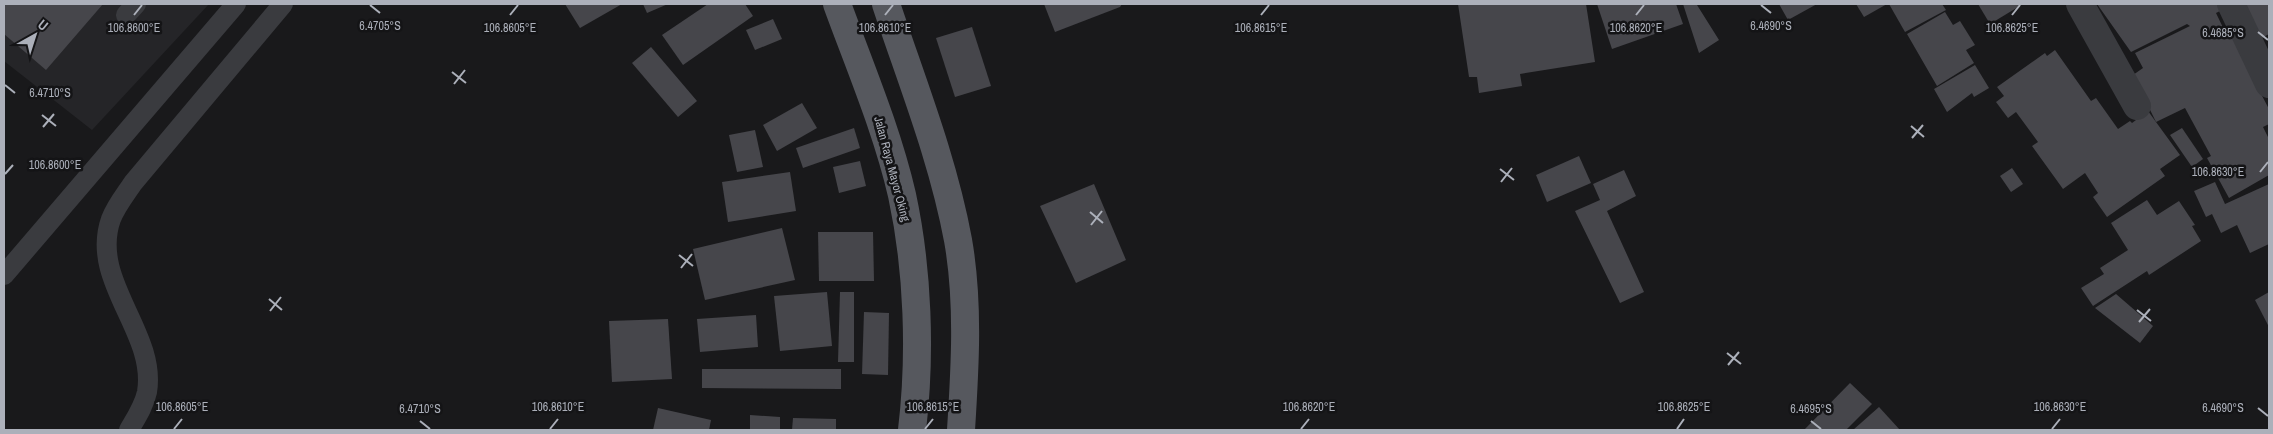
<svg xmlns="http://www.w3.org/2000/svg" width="2273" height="434" font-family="'Archivo Narrow',sans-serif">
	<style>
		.built { fill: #252528 }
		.building { fill: #46464b }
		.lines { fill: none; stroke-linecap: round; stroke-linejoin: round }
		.service { stroke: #3a3b3f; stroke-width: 20 }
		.minor { stroke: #3a3b3f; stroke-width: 28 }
		.primary { stroke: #56585e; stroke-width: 28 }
		.ticks { fill: none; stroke: #acb0ba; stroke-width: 2 }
		.labels { text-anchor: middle; stroke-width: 5; stroke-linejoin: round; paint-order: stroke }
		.street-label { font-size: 12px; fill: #acb0ba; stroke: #141416 }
		.ticks-label { font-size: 12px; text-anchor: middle; fill: #acb0ba; stroke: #141416; stroke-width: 5; stroke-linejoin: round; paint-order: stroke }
	</style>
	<rect width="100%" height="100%" fill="#19191b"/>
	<!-- built -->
	<polygon class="built" points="4,4 209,4 92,130 4,61"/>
	<!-- building -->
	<g class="building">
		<polygon points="4,4 103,4 46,70 4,34"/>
		<polygon points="565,4 622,4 580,28"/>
		<polygon points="643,4 668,4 647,13"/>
		<polygon points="708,4 745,4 753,16 683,65 662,35"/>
		<polygon points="1044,4 1122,4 1120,7 1055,32"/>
		<polygon points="1458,4 1586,4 1595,62 1520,74 1522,86 1479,93 1477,77 1469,77"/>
		<polygon points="1597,4 1676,4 1683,24 1612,49"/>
		<polygon points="1683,4 1699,4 1697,5 1719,40 1699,53"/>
		<polygon points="1779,4 1817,4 1788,20"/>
		<polygon points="1856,4 1887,4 1864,17"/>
		<polygon points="1889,4 1942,4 1946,10 1905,32"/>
		<polygon points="1978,4 2023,4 1990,24"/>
		<polygon points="2097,4 2220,4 2224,9 2216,13 2227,36 2237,30 2251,75 2269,109 2269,124 2263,127 2269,139 2269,175 2229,198 2207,158 2211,156 2185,108 2156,122 2133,75 2143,68 2135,53 2190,26 2187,24 2131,52"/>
		<polygon points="2242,4 2269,4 2269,34 2260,39"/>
		<polygon points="1945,12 1953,25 1960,21 1975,45 1966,50 1974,63 1937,86 1907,34"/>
		<polygon points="773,19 782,39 755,50 746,30"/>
		<polygon points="972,27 991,86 955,97 936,38"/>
		<polygon points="651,47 697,101 678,117 632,63"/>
		<polygon points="2055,50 2091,101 2096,98 2118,129 2130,121 2132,123 2148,111 2180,155 2160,169 2165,176 2107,217 2093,197 2098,193 2085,173 2063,189 2032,146 2038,142 2016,112 2008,118 1996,102 2004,96 1997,87 2045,53 2047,56"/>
		<polygon points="1975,65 1989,88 1974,97 1972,93 1947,112 1934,89"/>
		<polygon points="802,103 817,128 777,151 763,125"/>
		<polygon points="854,128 860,148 803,168 796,148"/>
		<polygon points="2182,128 2203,159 2192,167 2170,135"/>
		<polygon points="755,130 763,167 737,172 729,135"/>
		<polygon points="1579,156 1591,183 1547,202 1536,175"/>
		<polygon points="860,161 866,186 839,193 833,167"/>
		<polygon points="2012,168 2023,184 2011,192 2000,176"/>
		<polygon points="1624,170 1636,196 1607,211 1644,292 1620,303 1575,211 1600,200 1593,184"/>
		<polygon points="790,172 796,211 728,222 722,182"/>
		<polygon points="2215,182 2225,204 2269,184 2269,244 2250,253 2237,225 2221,233 2212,214 2206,217 2194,191"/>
		<polygon points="1094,184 1126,260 1076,283 1040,206"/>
		<polygon points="2147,200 2157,215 2179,201 2195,225 2192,226 2201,241 2149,275 2147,271 2093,306 2081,288 2104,274 2100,268 2128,250 2111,223"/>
		<polygon points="782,228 795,280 705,300 693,249"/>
		<polygon points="818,232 873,232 874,281 819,281"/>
		<polygon points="827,292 832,346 780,351 774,296"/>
		<polygon points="840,292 854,292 854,362 838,362"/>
		<polygon points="2269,292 2269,327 2255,300"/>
		<polygon points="2116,294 2153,326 2140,343 2095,308"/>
		<polygon points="864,312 889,313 888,375 862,374"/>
		<polygon points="756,315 758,347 700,352 697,319"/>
		<polygon points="668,319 672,379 612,382 609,321"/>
		<polygon points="702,369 841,369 841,389 702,388"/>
		<polygon points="1850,383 1872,404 1846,430 1804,430"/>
		<polygon points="1879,407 1900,430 1853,430"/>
		<polygon points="658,408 711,420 709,430 653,430"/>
		<polygon points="750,415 780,417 780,430 750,430"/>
		<polygon points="793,418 836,419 836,430 792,430"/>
	</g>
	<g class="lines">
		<!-- service -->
		<g class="service">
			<polyline points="126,15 136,4"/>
			<polyline points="4,275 236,4"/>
			<path d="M129 430C136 418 144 406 147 392 157 332 89 281 111 219 116 206 125 195 133 183L283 4"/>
		</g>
		<!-- minor -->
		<g class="minor">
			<polyline points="2080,4 2137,106"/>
			<polyline points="2231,4 2269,84"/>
		</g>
		<!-- primary -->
		<g class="primary">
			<path d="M837 4C860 67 887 130 902 195 918 269 921 355 912 430"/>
			<path d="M886 4C912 82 943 159 958 240 969 302 965 368 961 430"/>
		</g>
	</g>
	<!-- ticks -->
	<path class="ticks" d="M370 5 380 13M1761 5 1771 13M134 15 142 5M510 15 518 5M885 15 893 5M1261 15 1269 5M1636 15 1644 5M2012 15 2020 5M2258 32 2268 40M452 72 466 83M454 84 465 70M5 85 15 93M42 115 56 126M1911 126 1924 137M43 127 54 114M1912 138 1923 125M1500 169 1514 180M2260 172 2268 162M5 174 13 165M1501 182 1512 168M1090 212 1103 223M1091 225 1102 211M679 255 693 266M681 268 692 254M269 299 282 310M2137 310 2151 321M270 311 281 297M2139 322 2150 309M1727 353 1741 364M1728 365 1739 352M2258 408 2268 416M420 421 430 429M1811 421 1821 429M174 429 182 419M550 429 558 419M925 429 933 419M1301 429 1309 419M1677 429 1684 419M2052 429 2060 419"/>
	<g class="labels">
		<!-- street labels -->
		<g class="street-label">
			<text transform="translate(892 169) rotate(75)" y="4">Jalan Raya Mayor Oking</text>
		</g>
	</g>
	<g class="ticks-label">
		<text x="380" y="30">6.4705°S</text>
		<text x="1771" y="30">6.4690°S</text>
		<text x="134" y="32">106.8600°E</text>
		<text x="510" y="32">106.8605°E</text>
		<text x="885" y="32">106.8610°E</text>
		<text x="1261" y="32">106.8615°E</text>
		<text x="1636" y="32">106.8620°E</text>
		<text x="2012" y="32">106.8625°E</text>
		<text x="2223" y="37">6.4685°S</text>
		<text x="50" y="97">6.4710°S</text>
		<text x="55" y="169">106.8600°E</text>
		<text x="2218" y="176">106.8630°E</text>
		<text x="182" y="411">106.8605°E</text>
		<text x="558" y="411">106.8610°E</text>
		<text x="933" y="411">106.8615°E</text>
		<text x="1309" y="411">106.8620°E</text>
		<text x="1684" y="411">106.8625°E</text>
		<text x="2060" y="411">106.8630°E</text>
		<text x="2223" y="412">6.4690°S</text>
		<text x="420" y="413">6.4710°S</text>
		<text x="1811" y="413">6.4695°S</text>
	</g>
	<!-- border -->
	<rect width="2273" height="434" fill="none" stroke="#acb0ba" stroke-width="10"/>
	<!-- north arrow -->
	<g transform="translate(35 35) rotate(39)" stroke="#141416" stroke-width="4" paint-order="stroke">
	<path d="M0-4L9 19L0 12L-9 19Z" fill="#acb0ba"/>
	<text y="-8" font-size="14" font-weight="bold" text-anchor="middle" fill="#acb0ba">U</text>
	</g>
</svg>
